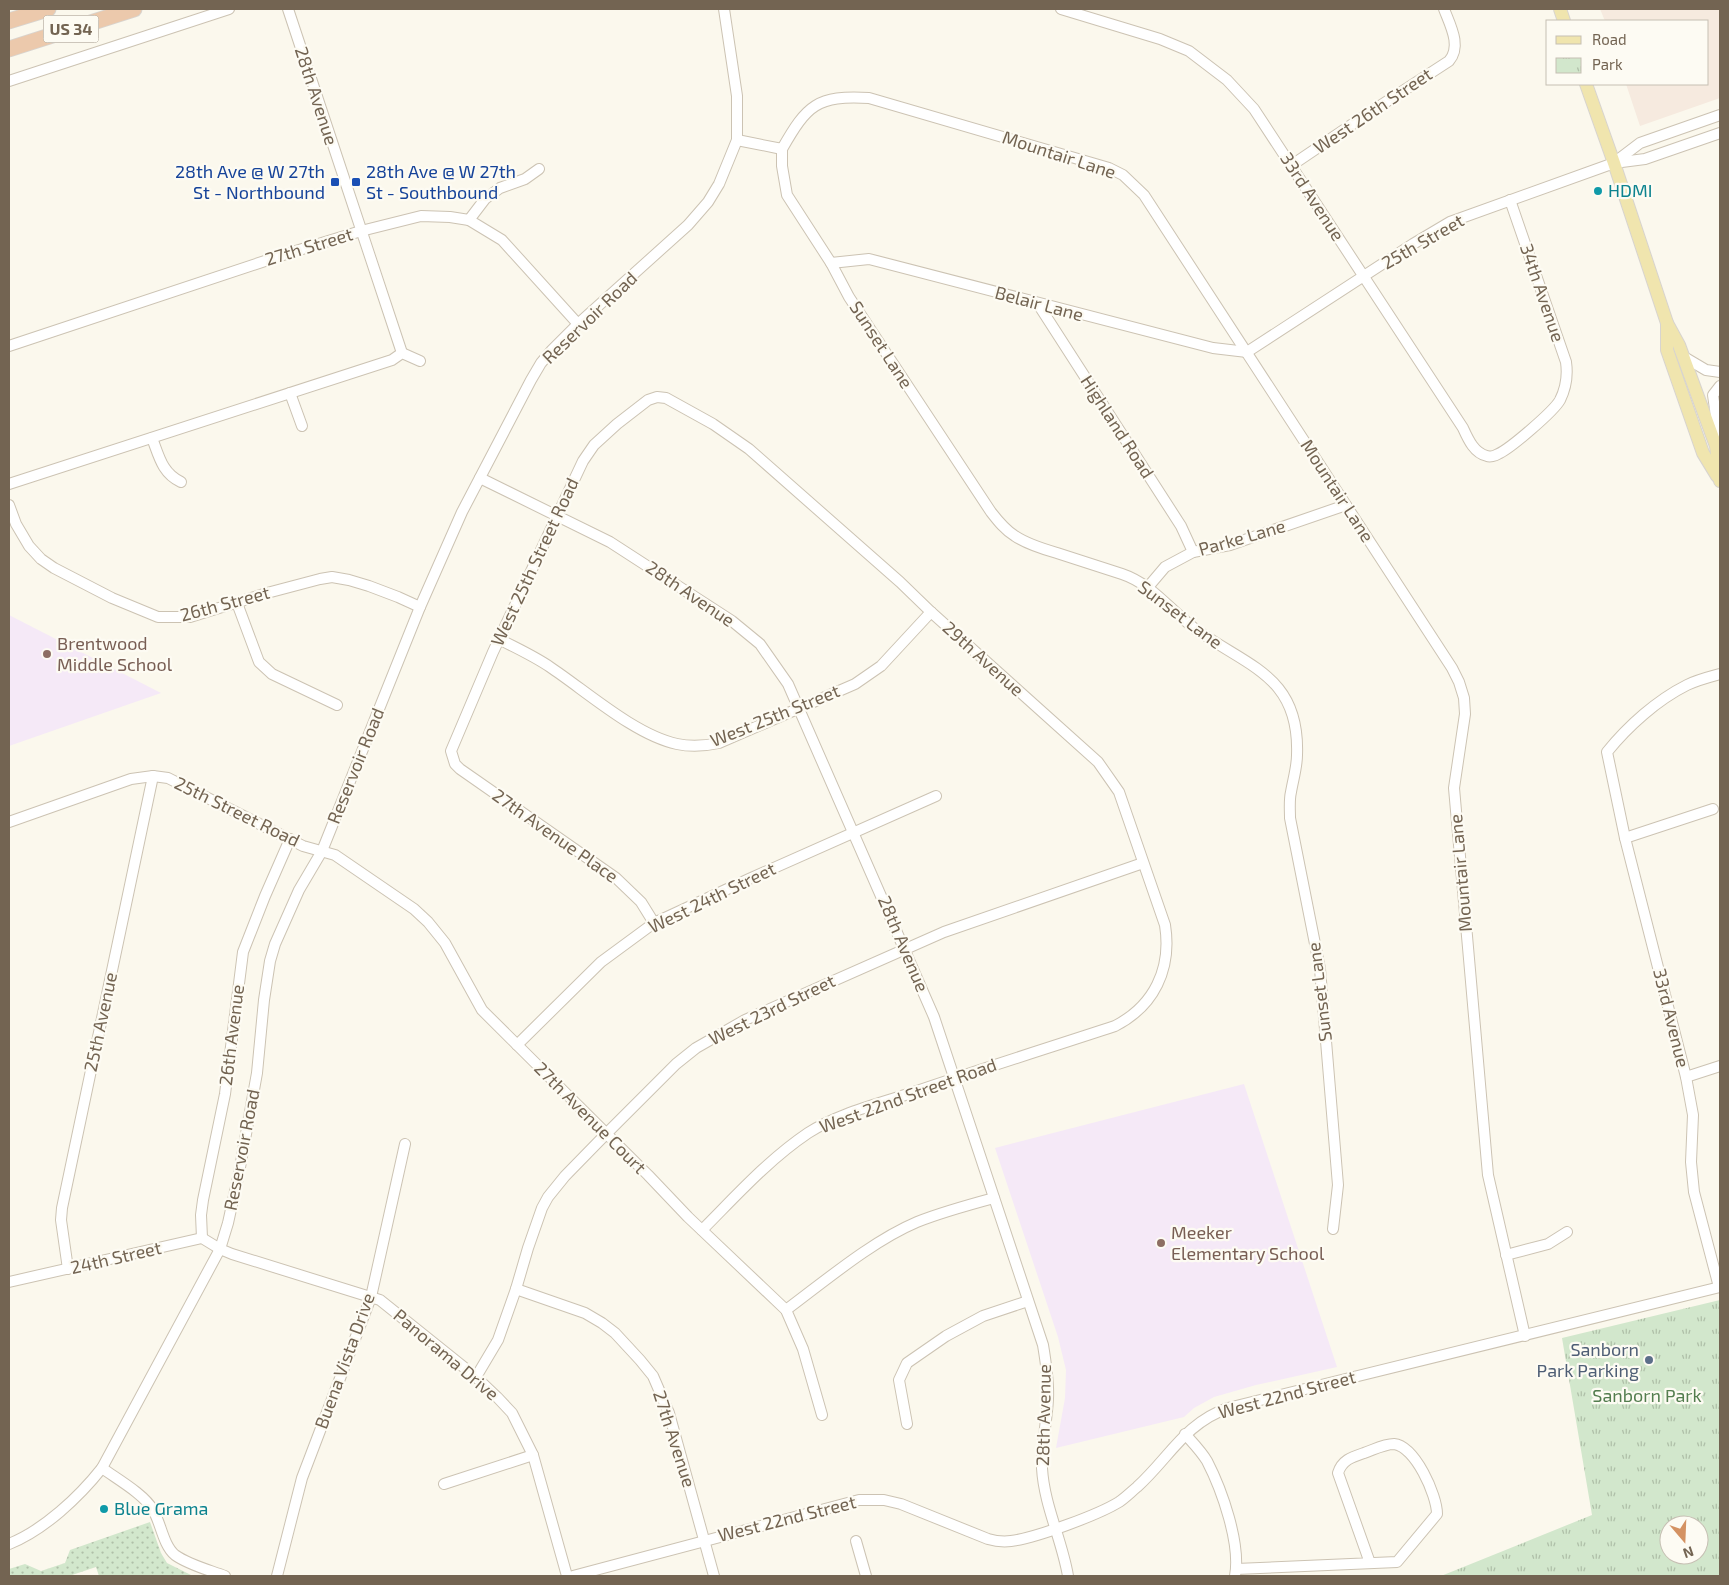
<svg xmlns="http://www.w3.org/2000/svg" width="1729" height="1585" font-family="'Exo 2',sans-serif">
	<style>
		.commercial { fill: #f6eadf }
		.education { fill: #f5e9f7 }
		.grass { fill: url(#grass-dots) }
		.park { fill: url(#park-tufts); fill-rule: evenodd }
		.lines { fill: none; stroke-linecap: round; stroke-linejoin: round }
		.minor-casing { stroke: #ccc3b3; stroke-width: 12 }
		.major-casing { stroke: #d8d4cf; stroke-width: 14 }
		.highway-casing { stroke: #d8d4cf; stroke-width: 17 }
		.minor { stroke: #fff; stroke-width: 10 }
		.major { stroke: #f0e5ae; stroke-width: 12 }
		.highway { stroke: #ecc9ac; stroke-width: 15 }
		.transit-dot { fill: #1a4fb4; stroke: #fdfbf3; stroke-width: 2 }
		.culture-dot { fill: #0f9aa8; stroke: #fdfbf3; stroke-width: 2 }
		.education-dot { fill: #8d6e63; stroke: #fdfbf3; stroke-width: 2 }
		.service-dot { fill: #5c6f8a; stroke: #fdfbf3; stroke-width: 2 }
		.labels { text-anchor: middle; stroke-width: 4.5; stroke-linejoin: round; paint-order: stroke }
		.shield { fill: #fdfbf3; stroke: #9c9182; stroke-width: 1 }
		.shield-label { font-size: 16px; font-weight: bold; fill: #736452 }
		.street-label { font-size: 18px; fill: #736452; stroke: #fdfbf3 }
		.transit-label { font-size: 18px; fill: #164399; stroke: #fdfbf3; text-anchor: end }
		.culture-label { font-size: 18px; fill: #0d838f; stroke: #fdfbf3; text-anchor: start }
		.education-label { font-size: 18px; fill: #785e54; stroke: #fdfbf3; text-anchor: start }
		.service-label { font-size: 18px; fill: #4e5e75; stroke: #fdfbf3; text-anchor: end }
		.park-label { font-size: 18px; fill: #537d4e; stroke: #fdfbf3 }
	</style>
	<defs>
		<pattern id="grass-dots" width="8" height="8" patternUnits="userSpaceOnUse" patternTransform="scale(1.25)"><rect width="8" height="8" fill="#d2e7cc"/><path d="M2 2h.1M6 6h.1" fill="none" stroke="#afbfa8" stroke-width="1.8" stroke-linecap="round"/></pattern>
		<pattern id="park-tufts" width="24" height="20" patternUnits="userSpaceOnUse" patternTransform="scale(1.25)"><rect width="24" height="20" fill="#d2e7cc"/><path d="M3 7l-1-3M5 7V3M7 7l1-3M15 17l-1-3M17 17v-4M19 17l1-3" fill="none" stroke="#afbfa8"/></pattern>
	</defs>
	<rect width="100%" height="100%" fill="#fbf8ed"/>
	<!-- commercial -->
	<polygon class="commercial" points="1600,9 1720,9 1720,98 1640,126 1626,84 1708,84 1708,21 1605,21"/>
	<!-- education -->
	<g class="education">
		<polygon points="9,615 161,693 9,746"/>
		<polygon points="1244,1084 1337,1367 1256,1385 1214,1397 1194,1408 1184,1417 1056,1448 1065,1398 1066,1370 1058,1337 995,1148"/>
	</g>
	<!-- grass -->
	<polygon class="grass" points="150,1522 161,1553 167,1563 193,1576 99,1576 96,1567 69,1576 9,1576 9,1569 25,1564 41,1571 65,1563 70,1550"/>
	<!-- park -->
	<path class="park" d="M1720 1300V1576H1441L1592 1515 1562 1338ZM1669 1525H1699V1555H1669Z"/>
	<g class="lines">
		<defs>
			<g id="minor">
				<polyline points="288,9 402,353"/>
				<path d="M1061 9 1160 39 1189 51 1227 80 1254 109 1463 428C1468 439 1474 453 1487 456 1490 457 1495 456 1498 454 1510 449 1554 411 1560 400 1566 388 1568 376 1566 362L1510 200"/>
				<polyline points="9,81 229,9"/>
				<path d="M737 140 782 149C807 105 817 95 869 98L1109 168 1123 175 1144 195 1452 668 1459 682 1464 698 1465 714 1454 788 1488 1175 1525 1336"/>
				<path d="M782 149V166L787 195 831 263 849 297 991 512C998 521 1005 530 1015 536 1027 544 1043 549 1057 553 1079 560 1101 567 1122 574 1152 584 1170 610 1194 628 1247 667 1300 675 1297 755 1297 767 1293 780 1291 792 1289 800 1290 810 1290 818L1320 969 1338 1185 1333 1229"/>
				<polyline points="1615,162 1640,143 1720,115"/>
				<path d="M1292 165 1366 115 1449 61C1462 46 1450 25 1444 9"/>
				<polyline points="469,220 485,199 500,188 525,179 539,169"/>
				<polyline points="831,263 869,259 1213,348 1247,352 1413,244 1450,222 1614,163 1645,159 1720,133"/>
				<polyline points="1038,304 1181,526 1193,552"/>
				<polyline points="9,346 286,254 361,231 421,216 450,217 469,220 502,240 578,324"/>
				<polyline points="1684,357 1706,370 1720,372"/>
				<polyline points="290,393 302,426"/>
				<path d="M152 438C159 456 162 473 181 482"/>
				<polyline points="1716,446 1719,437 1713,395 1720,386"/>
				<path d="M480 478 610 542 732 621 760 644 788 684 934 1017 1043 1345C1046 1363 1049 1381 1048 1399 1047 1422 1041 1445 1042 1468 1044 1505 1062 1540 1068 1576"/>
				<polyline points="9,484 392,360 402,353 420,361"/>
				<polyline points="9,505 16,524 29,546 41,559 54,568 112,598 158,617 190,617 267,593 320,579 332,577 349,580 369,586 398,597 420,607"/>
				<polyline points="1148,587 1165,567 1193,552 1230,545 1346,505"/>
				<polyline points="237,603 259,662 272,674 337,705"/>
				<path d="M499 639C516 648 534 656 550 667 586 691 635 735 677 744 691 747 705 746 719 743L855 684 881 666 931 612"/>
				<polyline points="9,822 131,779 153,776 168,778 303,846 335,855 414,909 428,922 445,943 482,1010 648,1175 688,1217 786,1310 803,1349 822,1415"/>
				<polyline points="1625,838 1713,809"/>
				<path d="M654 923 641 902 616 878 460 769 455 764 451 751 493 652 583 461 594 445 617 424 648 400 657 397 666 398 713 424 749 449 900 582 931 612 1098 762 1119 792 1165 925C1172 969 1154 1006 1115 1026 1048 1048 981 1069 914 1092 879 1104 839 1113 808 1133 768 1160 736 1196 702 1230"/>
				<polyline points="517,1045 601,962 654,923 749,879 936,796"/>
				<polyline points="1686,1077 1720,1066"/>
				<polyline points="202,1238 201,1215 203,1200 225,1094 243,952 265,896 290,839"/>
				<polyline points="1506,1255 1548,1244 1567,1232"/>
				<polyline points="68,1269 61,1220 62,1208 153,776"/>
				<polyline points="9,1282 202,1238 220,1249 232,1254 380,1300 476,1377 497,1397 512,1413 533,1455 567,1576"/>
				<path d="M1719 1287 1694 1192 1691 1162 1693 1115 1686 1077 1625 838 1607 752C1628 726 1657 700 1687 685 1697 680 1709 677 1720 674"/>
				<polyline points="516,1289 585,1313 602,1323 615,1333 640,1360 653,1376 669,1413 714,1576"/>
				<path d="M786 1310C825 1281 872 1241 917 1222 942 1212 968 1205 994 1198"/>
				<polyline points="476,1377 498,1340 516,1289 528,1248 542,1208 548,1197 565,1176 606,1134 676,1064 696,1048 745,1020 944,932 1143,863"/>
				<polyline points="907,1424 899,1380 907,1363 946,1336 983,1316 1028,1301"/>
				<path d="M1185 1434C1193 1443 1201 1451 1207 1461 1222 1490 1241 1544 1235 1576"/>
				<path d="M102 1468C117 1479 144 1494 153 1510 161 1523 163 1545 175 1555 189 1565 209 1570 225 1576"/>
				<polyline points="444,1484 533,1455"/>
				<polyline points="856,1541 866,1576"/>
				<path d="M9 1544C44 1530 79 1497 102 1468L220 1249 228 1223 239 1173 257 1073 264 1000 270 961 275 944 299 890 322 851 420 607 462 512 531 380 541 363 552 350 578 324 688 225 708 202 719 184 737 140V96L724 9"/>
				<path d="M1236 1569 1397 1562 1437 1514C1437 1495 1415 1446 1394 1444 1384 1444 1373 1450 1364 1453 1352 1457 1342 1460 1338 1473L1370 1563"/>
				<polyline points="277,1576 302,1478 371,1297 405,1144"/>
				<path d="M573 1576 859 1500H884L901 1504 988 1539C995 1541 1003 1542 1011 1541 1035 1538 1098 1515 1119 1502 1125 1498 1131 1492 1137 1487 1169 1458 1185 1423 1228 1408L1720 1287"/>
			</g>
			<g id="major">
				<polyline points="1560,9 1564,21"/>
				<polyline points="1586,84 1614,163 1667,323 1679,345 1716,446 1720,481"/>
				<polyline points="1667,323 1667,350 1703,453 1717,476"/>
			</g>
			<g id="highway">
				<polyline points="9,21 48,9"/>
				<polyline points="9,49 134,9"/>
			</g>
		</defs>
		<!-- minor casing -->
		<use href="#minor" class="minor-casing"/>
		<!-- major casing -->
		<use href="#major" class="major-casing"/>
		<!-- highway casing -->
		<use href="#highway" class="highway-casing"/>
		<!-- minor -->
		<use href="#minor" class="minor"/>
		<!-- major -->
		<use href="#major" class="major"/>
		<!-- highway -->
		<use href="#highway" class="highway"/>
	</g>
	<!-- markers -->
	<g class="transit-dot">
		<rect x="330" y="177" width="10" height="10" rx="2.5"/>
		<rect x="351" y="177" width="10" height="10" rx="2.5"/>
	</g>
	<g class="culture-dot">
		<circle cx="1598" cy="191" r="5"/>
		<circle cx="104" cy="1509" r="5"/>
	</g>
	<g class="education-dot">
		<circle cx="47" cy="654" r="5"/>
		<circle cx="1161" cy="1243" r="5"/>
	</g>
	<circle class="service-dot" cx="1649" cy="1360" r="5"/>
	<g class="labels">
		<!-- shield labels -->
		<rect class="shield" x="43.5" y="15.5" width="55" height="27" rx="4"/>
		<g class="shield-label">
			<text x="71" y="35">US 34</text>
		</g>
		<!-- street labels -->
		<g class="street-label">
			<text transform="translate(316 96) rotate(72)" y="6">28th Avenue</text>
			<text transform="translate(1373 111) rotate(-34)" y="6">West 26th Street</text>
			<text transform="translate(1059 155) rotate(18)" y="6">Mountair Lane</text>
			<text transform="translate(1312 197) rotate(57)" y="6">33rd Avenue</text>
			<text transform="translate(1423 242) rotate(-30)" y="6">25th Street</text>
			<text transform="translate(309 247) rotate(-17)" y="6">27th Street</text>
			<text transform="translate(1542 293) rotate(71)" y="6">34th Avenue</text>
			<text transform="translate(1039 304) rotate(15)" y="6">Belair Lane</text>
			<text transform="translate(590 318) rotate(-44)" y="6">Reservoir Road</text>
			<text transform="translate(881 345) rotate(57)" y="6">Sunset Lane</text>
			<text transform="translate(1117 427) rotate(57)" y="6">Highland Road</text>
			<text transform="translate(1337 491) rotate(57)" y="6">Mountair Lane</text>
			<text transform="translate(1242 538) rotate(-16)" y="6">Parke Lane</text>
			<text transform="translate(535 562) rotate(-65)" y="6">West 25th Street Road</text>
			<text transform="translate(690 594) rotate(34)" y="6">28th Avenue</text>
			<text transform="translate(225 604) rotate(-15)" y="6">26th Street</text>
			<text transform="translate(1180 615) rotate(37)" y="6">Sunset Lane</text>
			<text transform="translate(983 659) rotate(42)" y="6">29th Avenue</text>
			<text transform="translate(775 716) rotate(-22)" y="6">West 25th Street</text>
			<text transform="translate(356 766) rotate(-68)" y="6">Reservoir Road</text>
			<text transform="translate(237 812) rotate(26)" y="6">25th Street Road</text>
			<text transform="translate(555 836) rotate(35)" y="6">27th Avenue Place</text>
			<text transform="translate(1461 873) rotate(-95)" y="6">Mountair Lane</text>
			<text transform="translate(712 898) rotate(-26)" y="6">West 24th Street</text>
			<text transform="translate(903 944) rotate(67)" y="6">28th Avenue</text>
			<text transform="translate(1320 992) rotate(-97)" y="6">Sunset Lane</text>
			<text transform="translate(772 1010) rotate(-26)" y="6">West 23rd Street</text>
			<text transform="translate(1671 1018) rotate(76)" y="6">33rd Avenue</text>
			<text transform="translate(101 1022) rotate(-78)" y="6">25th Avenue</text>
			<text transform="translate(232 1035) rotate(-83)" y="6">26th Avenue</text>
			<text transform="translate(908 1096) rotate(-20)" y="6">West 22nd Street Road</text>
			<text transform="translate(590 1118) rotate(45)" y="6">27th Avenue Court</text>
			<text transform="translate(242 1150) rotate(-79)" y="6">Reservoir Road</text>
			<text transform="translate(116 1258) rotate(-13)" y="6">24th Street</text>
			<text transform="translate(446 1355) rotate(40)" y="6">Panorama Drive</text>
			<text transform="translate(345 1361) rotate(-70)" y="6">Buena Vista Drive</text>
			<text transform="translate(1287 1395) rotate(-15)" y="6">West 22nd Street</text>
			<text transform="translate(1044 1415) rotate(-89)" y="6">28th Avenue</text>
			<text transform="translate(674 1439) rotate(72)" y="6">27th Avenue</text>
			<text transform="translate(787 1519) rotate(-14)" y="6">West 22nd Street</text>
		</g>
		<!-- transit labels -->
		<g class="transit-label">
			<text x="325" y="178">28th Ave @ W 27th<tspan x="325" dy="21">St - Northbound</tspan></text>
			<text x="366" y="178" text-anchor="start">28th Ave @ W 27th<tspan x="366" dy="21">St - Southbound</tspan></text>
		</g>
		<!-- culture labels -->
		<g class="culture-label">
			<text x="1608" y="197">HDMI</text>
			<text x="114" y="1515">Blue Grama</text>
		</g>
		<!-- education labels -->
		<g class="education-label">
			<text x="57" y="650">Brentwood<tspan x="57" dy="21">Middle School</tspan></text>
			<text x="1171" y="1239">Meeker<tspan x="1171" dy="21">Elementary School</tspan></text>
		</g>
		<!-- service labels -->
		<g class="service-label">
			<text x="1639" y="1356">Sanborn<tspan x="1639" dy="21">Park Parking</tspan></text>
		</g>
		<!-- park labels -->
		<g class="park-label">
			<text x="1647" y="1402">Sanborn Park</text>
		</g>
	</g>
	<!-- border -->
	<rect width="1729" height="1585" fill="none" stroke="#736452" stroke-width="20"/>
	<!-- legend -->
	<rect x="1546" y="20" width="162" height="65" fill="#fdfbf3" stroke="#c6bfb3"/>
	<rect x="1556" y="36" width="25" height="8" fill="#f0e5ae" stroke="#c6bfb3"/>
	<text x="1592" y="45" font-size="15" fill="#736452">Road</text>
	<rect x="1556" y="58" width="25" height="15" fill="url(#park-tufts)" stroke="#c6bfb3"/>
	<text x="1592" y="70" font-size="15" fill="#736452">Park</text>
	<!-- north arrow -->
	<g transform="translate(1684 1540) rotate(161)"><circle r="24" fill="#fdfbf3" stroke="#c6bfb3"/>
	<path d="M0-4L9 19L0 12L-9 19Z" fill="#d49262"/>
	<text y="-8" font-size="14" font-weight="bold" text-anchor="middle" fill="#736452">N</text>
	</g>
</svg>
